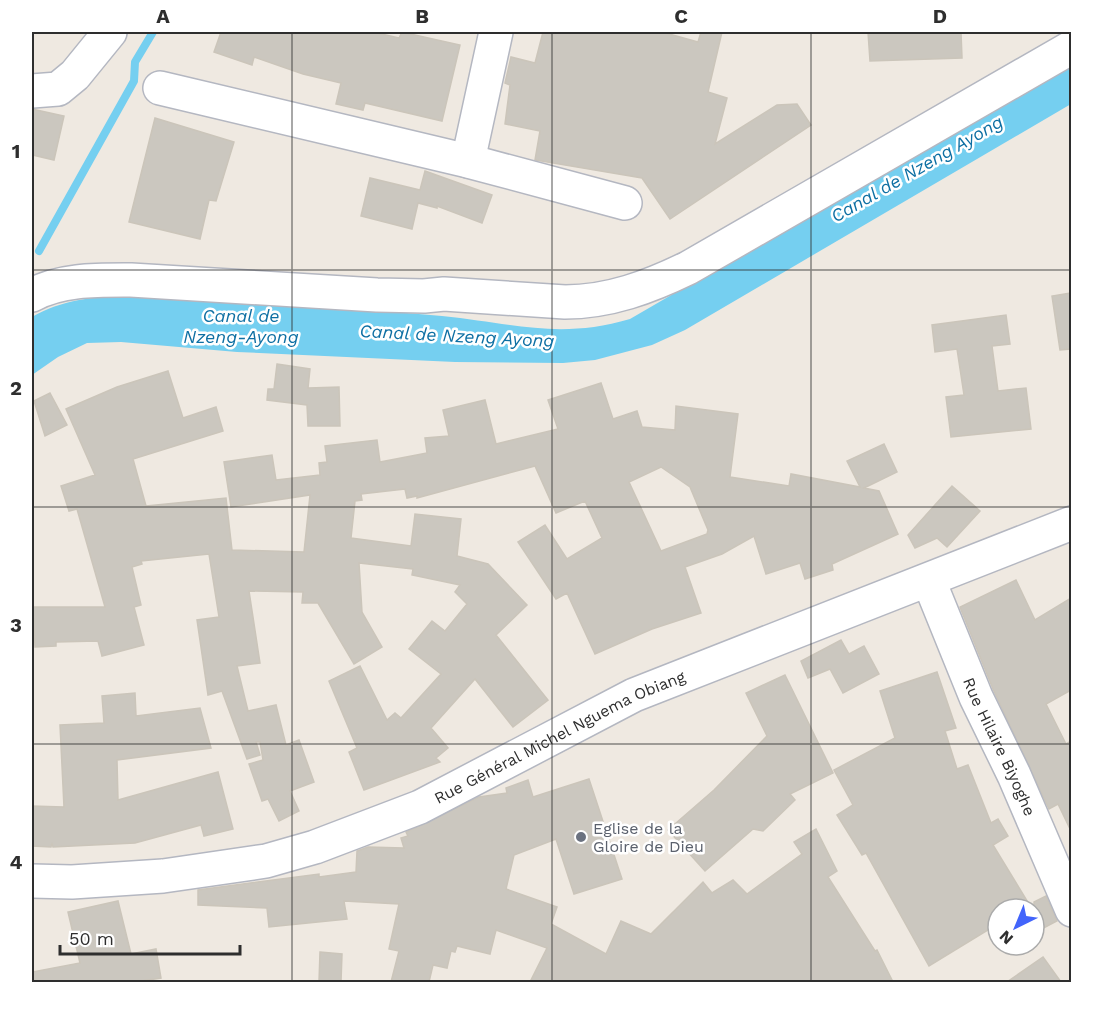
<svg xmlns="http://www.w3.org/2000/svg" width="1103" height="1014" font-family="'Work Sans',sans-serif">
	<style>
		.water { fill: #75cff0 }
		.lines { fill: none; stroke-linecap: round; stroke-linejoin: round }
		.stream { stroke: #75cff0; stroke-width: 8 }
		.building { fill: #cbc7bf; stroke: #cbc5ba; stroke-width: 1.5; fill-rule: evenodd }
		.minor-casing { stroke: #b4b7c1; stroke-width: 36 }
		.minor { stroke: #fff; stroke-width: 33 }
		.grid { fill: none; stroke: #2e2e2e; stroke-width: 1.5; stroke-opacity: 0.55 }
		.worship-dot { fill: #6b7280; stroke: #fff; stroke-width: 2 }
		.labels { text-anchor: middle; stroke-width: 5; stroke-linejoin: round; paint-order: stroke }
		.street-label { font-size: 16px; fill: #2e2e2e; stroke: #fff }
		.worship-label { font-size: 16px; fill: #5b616d; stroke: #fff; text-anchor: start }
		.water-label { font-size: 18px; font-style: italic; fill: #0d6fa3; stroke: #fff }
		.neatline { fill: none; stroke: #2e2e2e; stroke-width: 2 }
		.grid-label { font-size: 20px; text-anchor: middle; font-weight: bold; fill: #2e2e2e }
	</style>
	<rect width="100%" height="100%" fill="#efe9e1"/>
	<!-- water -->
	<path class="water" d="M1071 63V104L685 330 652 345 595 360 563 363 455 362 237 352 121 342 87 343 58 357 32 375V317C77 291 128 296 178 298 266 302 354 308 442 316 512 323 559 340 630 319Z"/>
	<g class="lines">
		<!-- stream -->
		<polyline class="stream" points="39,251 134,81 135,62 153,32"/>
	</g>
	<!-- building -->
	<g class="building">
		<polygon points="221,32 373,32 399,38 402,32 460,45 442,121 365,103 363,110 336,104 341,83 303,74 254,57 252,65 214,52"/>
		<polygon points="543,32 662,32 698,42 701,32 722,32 708,92 727,98 715,144 777,105 797,104 811,125 670,219 642,178 535,160 540,131 505,124 510,85 505,83 511,57 535,63"/>
		<polygon points="868,32 961,32 962,58 870,61"/>
		<polygon points="32,109 64,116 54,160 32,155"/>
		<polygon points="155,118 234,142 216,201 209,200 200,239 129,222"/>
		<polygon points="425,171 492,195 482,223 437,206 437,208 418,203 412,229 361,216 370,178 420,190"/>
		<polygon points="1071,293 1071,349 1060,350 1052,296"/>
		<polygon points="1006,315 1010,344 992,346 998,391 1026,388 1031,429 951,437 946,397 964,395 957,349 935,352 932,325"/>
		<polygon points="277,364 310,369 308,388 339,387 340,426 308,426 307,405 267,400 268,389 274,389"/>
		<path d="M168 371 183 418 216 407 223 431 133 459 146 506 226 498 232 550 304 552 310 495 231 507 224 462 272 455 276 480 320 475 319 463 327 462 325 446 377 440 380 462 427 453 425 438 449 436 443 410 485 400 496 444 558 429 548 400 601 383 613 419 637 411 642 427 675 430 676 406 738 414 730 477 789 486 791 474 860 487 847 461 884 444 897 472 864 488 879 491 898 534 832 564 833 570 805 579 800 563 766 574 754 536 722 554 685 567 701 613 652 629 595 654 567 593 556 599 518 542 545 525 567 559 602 538 585 501 556 513 535 466 417 498V496L407 498 405 489 361 494 362 500 355 501 351 538 411 546 415 514 461 519 457 556 488 564 527 605 496 635 548 700 513 727 475 679 431 728 448 748 436 758 440 762 364 790 349 752 357 748 329 681 360 666 387 720 395 713 401 718 441 674 409 649 432 621 445 631 467 604 455 592 460 585 412 575 413 569 359 563 362 612 382 647 354 664 318 603H302L303 592 249 591 260 663 237 666 248 711 276 705 286 745 299 740 314 782 290 791 299 811 279 821 268 799 262 801 249 764 263 760 260 742H256L260 755 247 759 222 691 208 695 197 620 219 617 209 554 141 561 142 564 132 567 141 605 134 607 144 645 102 656 98 641 56 642V646L35 647 33 607H105L77 509 69 511 61 486 95 475 66 409 117 387ZM661 467 690 487 708 530 707 534 661 551 629 482Z"/>
		<polygon points="50,393 67,425 45,436 34,401"/>
		<polygon points="952,486 980,511 947,547 937,538 915,548 908,535"/>
		<polygon points="1016,580 1035,620 1071,598 1071,690 1046,704 1066,744 1071,741 1071,831 1058,804 1049,809 993,689 960,607"/>
		<polygon points="841,640 849,654 864,646 879,674 843,693 830,669 808,678 801,661"/>
		<polygon points="937,672 956,728 945,731 957,769 968,765 991,823 998,819 1008,836 993,845 1032,909 998,909 998,934 995,935 991,928 929,966 866,853 862,855 837,815 853,805 834,770 895,738 880,691"/>
		<polygon points="785,675 833,773 790,794 795,800 763,831 753,829 705,871 668,830 714,790 767,736 746,693"/>
		<polygon points="135,693 136,716 200,708 211,748 117,760 118,800 218,772 233,829 204,836 201,825 135,843 53,847 52,843 51,847 32,846 32,806 64,807 60,725 104,723 102,696"/>
		<polygon points="589,779 622,879 574,894 556,839 514,855 506,889 557,907 551,924 606,954 621,921 651,934 703,882 712,893 733,880 747,894 802,854 794,842 816,829 837,871 828,877 875,951 877,950 893,982 530,982 547,948 496,930 490,954 457,946 455,952 451,951 447,968 433,965 429,982 391,982 399,951 389,949 399,904 344,901 347,919 269,927 267,908 198,905 198,890 319,874 319,877 356,872 357,851 368,847 404,848 401,838 408,836 406,832 479,797 507,793 506,788 528,780 533,797"/>
		<polygon points="1046,896 1057,921 1034,933 1034,902"/>
		<polygon points="118,901 131,954 156,949 161,978 135,982 32,982 32,972 80,963 68,912"/>
		<polygon points="320,952 342,954 341,982 319,982"/>
		<polygon points="1043,957 1061,982 1007,982"/>
	</g>
	<g class="lines">
		<defs>
			<g id="minor">
				<polyline points="160,88 468,161 625,203"/>
				<polyline points="32,91 58,89 75,75 110,32"/>
				<polyline points="468,161 496,32"/>
				<path d="M32 295C61 279 98 280 131 280L377 295 424 296 444 294 565 302C609 302 649 287 688 268L1072 47"/>
				<path id="s1" d="M929 581 976 697 1014 775 1072 910"/>
				<path id="s2" d="M32 881 72 882 163 876 266 861 315 847 420 807 634 695 1072 523"/>
			</g>
		</defs>
		<!-- minor casing -->
		<use href="#minor" class="minor-casing"/>
		<!-- minor -->
		<use href="#minor" class="minor"/>
	</g>
	<!-- grid -->
	<path class="grid" d="M292 32V982M552 32V982M811 32V982M32 270H1072M32 507H1072M32 744H1072"/>
	<!-- markers -->
	<circle class="worship-dot" cx="581" cy="837" r="6"/>
	<g class="labels">
		<!-- street labels -->
		<g class="street-label">
			<text dy="6" stroke="none"><textPath href="#s2" startOffset="555">Rue Général Michel Nguema Obiang</textPath></text>
			<text dy="6" stroke="none"><textPath href="#s1" startOffset="180">Rue Hilaire Biyoghe</textPath></text>
		</g>
		<!-- worship labels -->
		<g class="worship-label">
			<text x="593" y="834">Eglise de la<tspan x="593" dy="18">Gloire de Dieu</tspan></text>
		</g>
		<!-- water labels -->
		<g class="water-label">
			<text transform="translate(917 169) rotate(-30)" y="6">Canal de Nzeng Ayong</text>
			<text x="241" y="322">Canal de<tspan x="241" dy="21">Nzeng-Ayong</tspan></text>
			<text transform="translate(457 336) rotate(3)" y="6">Canal de Nzeng Ayong</text>
		</g>
	</g>
	<!-- border -->
	<rect width="1103" height="1014" fill="none" stroke="#ffffff" stroke-width="66"/>
	<!-- north arrow -->
	<g transform="translate(1016 927) rotate(223)"><circle r="28" fill="#ffffff" stroke="#ababab" stroke-width="1.5"/>
	<path d="M0-4.5L10 22L0 15L-10 22Z" fill="#4264fb"/>
	<text y="-9" font-size="16" font-weight="bold" text-anchor="middle" fill="#2e2e2e">N</text>
	</g>
	<!-- scale -->
	<path d="M60 945v9h180v-9" fill="none" stroke="#2e2e2e" stroke-width="3"/>
	<text x="69" y="945" font-size="18" fill="#2e2e2e" stroke="#ffffff" stroke-width="4.5" paint-order="stroke">50 m</text>
	<rect x="33" y="33" width="1037" height="948" class="neatline"/>
	<g class="grid-label">
		<text x="163" y="23">A</text>
		<text x="422" y="23">B</text>
		<text x="681" y="23">C</text>
		<text x="940" y="23">D</text>
		<text x="16" y="158">1</text>
		<text x="16" y="395">2</text>
		<text x="16" y="632">3</text>
		<text x="16" y="869">4</text>
	</g>
</svg>
